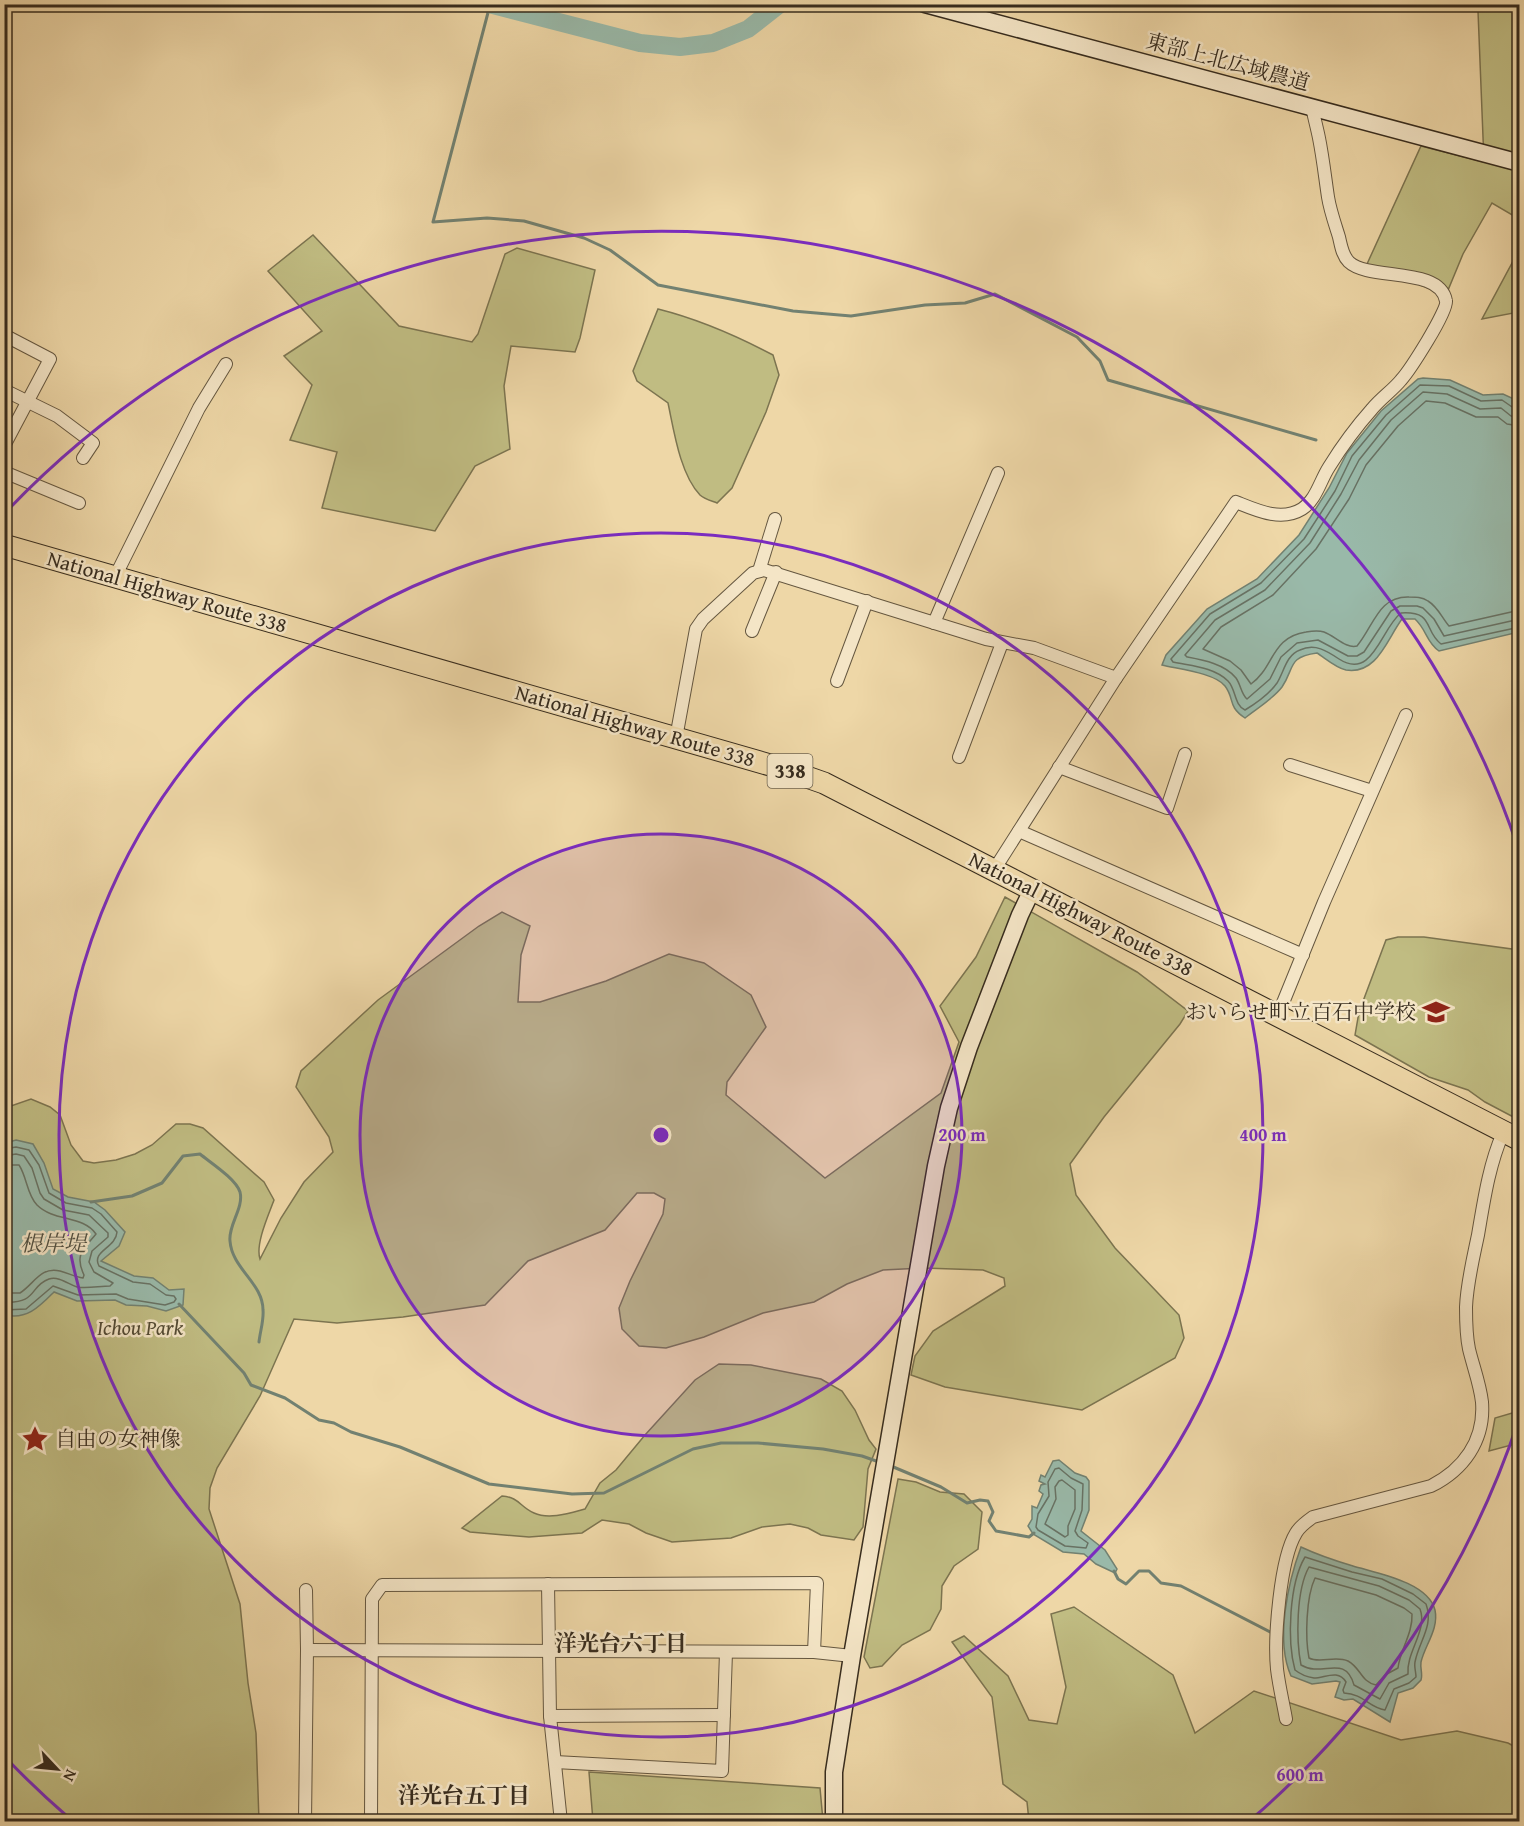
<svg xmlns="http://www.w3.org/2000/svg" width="1524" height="1826" font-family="'Gentium Book Plus','Noto Serif JP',serif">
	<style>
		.green { fill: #c0bc82; stroke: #7c7450; stroke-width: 1.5 }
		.water { fill: #99b9a9; stroke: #728171; stroke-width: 1.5 }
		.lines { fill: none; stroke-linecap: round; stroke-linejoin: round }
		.shore { stroke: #687264; stroke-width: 1.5 }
		.stream { stroke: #728171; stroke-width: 3 }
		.river { stroke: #99b9a9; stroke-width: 18 }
		.street-casing { stroke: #655740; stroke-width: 14 }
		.secondary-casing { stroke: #372c1e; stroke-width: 19 }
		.highway-casing { stroke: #372c1e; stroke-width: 23 }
		.street { stroke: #f4e5c6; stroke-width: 12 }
		.secondary { stroke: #f4e5c6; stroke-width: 16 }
		.highway { stroke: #eed7a7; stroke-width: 21 }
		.ring { fill: none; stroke: #7b2cbf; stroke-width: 3 }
		.labels { text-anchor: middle; stroke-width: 5; stroke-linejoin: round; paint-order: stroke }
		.shield { fill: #f4e5c6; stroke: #706450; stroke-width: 1.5 }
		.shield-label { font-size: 20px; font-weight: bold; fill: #372c1e }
		.street-label { font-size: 21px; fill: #372c1e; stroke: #f4e5c6 }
		.poi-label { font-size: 21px; fill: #372c1e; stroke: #f4e5c6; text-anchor: end }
		.park-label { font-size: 21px; font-style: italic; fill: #524932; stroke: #f4e5c6 }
		.water-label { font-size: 22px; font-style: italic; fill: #504f41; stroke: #f4e5c6 }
		.neighbourhood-label { font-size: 22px; font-weight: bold; fill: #372c1e; stroke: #f4e5c6 }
		.centre { fill: #7b2cbf; stroke: #f4e5c6; stroke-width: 3 }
		.ring-label { font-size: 18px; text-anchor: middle; font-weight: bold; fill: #7b2cbf; stroke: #f4e5c6; stroke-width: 5; stroke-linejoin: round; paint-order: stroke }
	</style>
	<rect width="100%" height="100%" fill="#eed7a7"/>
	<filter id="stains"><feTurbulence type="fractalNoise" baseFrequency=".00333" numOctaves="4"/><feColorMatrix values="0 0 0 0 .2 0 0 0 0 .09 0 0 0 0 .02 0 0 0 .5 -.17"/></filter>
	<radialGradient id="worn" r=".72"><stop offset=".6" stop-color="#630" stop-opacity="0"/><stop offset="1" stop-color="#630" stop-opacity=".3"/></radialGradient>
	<!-- green -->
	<g class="green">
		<polygon points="1511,10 1519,14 1519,219 1492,203 1463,254 1446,295 1367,264 1421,146 1484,162 1478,11"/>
		<polygon points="313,235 399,326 472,342 478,334 505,254 517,248 595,270 580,338 575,352 511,346 504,386 510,449 475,466 435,531 322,508 337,452 290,440 312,385 284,356 322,331 268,271"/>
		<polygon points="1519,250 1519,312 1482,319"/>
		<path d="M658 309C698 319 737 336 773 355L779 375 766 412 732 488 717 503C712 501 704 499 700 495 680 474 674 431 668 403L637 381 633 371Z"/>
		<path d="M1005 897 1137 972 1188 1011 1180 1024 1104 1117 1070 1164 1076 1195 1115 1248 1179 1315 1184 1338 1175 1358 1082 1410 945 1387 911 1375 915 1356 933 1331 1005 1286 1004 1278 983 1270 923 1268 883 1270 847 1284 814 1302 763 1313 704 1337 666 1348 639 1346 622 1329 619 1308 630 1281 663 1214 665 1199 654 1193H637L605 1230 528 1261 485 1305 403 1317 337 1323 294 1319 260 1396 217 1468 210 1488 209 1509 240 1604 248 1683 256 1733 259 1821 5 1822V1108L31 1099 50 1107 60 1115 71 1145 83 1161 94 1163 116 1160 135 1154 152 1145 176 1124H190L203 1128 264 1182 274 1200C269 1214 255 1244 260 1259L281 1218 304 1182 333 1152 329 1137 296 1087 301 1071 378 1000 479 926 502 912 530 926 521 955 518 1002H540L606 981 669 954 704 963 751 995 766 1027 727 1082 726 1095 825 1178 941 1093 959 1042 940 1006 976 957Z"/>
		<polygon points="1398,937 1424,937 1519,950 1519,1120 1485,1102 1468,1090 1429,1077 1355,1035 1359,1012 1386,940"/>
		<path d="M719 1364 751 1365 821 1379 842 1391 855 1410 869 1440 876 1449 868 1469 863 1527 854 1540 821 1535 808 1528 790 1524 762 1527 731 1538 672 1542 646 1533 629 1524 602 1520 582 1533 529 1537 470 1532 462 1528 502 1496C519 1497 520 1507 534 1513 549 1520 570 1513 585 1509L600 1483 616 1470 645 1435 695 1380Z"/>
		<polygon points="1519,1411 1519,1443 1489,1451 1495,1418"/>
		<polygon points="898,1479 916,1482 940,1492 964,1494 982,1512 978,1549 954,1566 942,1586 941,1609 930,1630 902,1645 882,1666 870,1668 864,1657"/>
		<polygon points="1074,1607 1173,1675 1195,1733 1254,1691 1401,1740 1457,1731 1508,1743 1519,1749 1519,1821 1029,1821 1027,1802 1003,1784 992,1697 952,1642 964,1636 1008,1676 1029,1720 1057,1724 1066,1687 1051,1614"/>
		<polygon points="589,1772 820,1788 823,1821 593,1821"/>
	</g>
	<!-- water -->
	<g class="water">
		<path d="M1423 378 1450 380 1483 395 1503 394 1514 399 1519 407V632L1439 651C1426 642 1427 630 1415 619H1402C1387 639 1377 675 1346 670 1336 668 1325 658 1317 653 1287 657 1295 668 1282 687 1273 699 1256 709 1245 718 1227 706 1235 699 1225 686 1215 673 1178 669 1162 665L1166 655 1207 609 1257 579 1299 535 1329 488 1347 453 1381 411 1418 379Z"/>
		<path d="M16 1140 33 1144 44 1163 53 1189 68 1197 94 1202 105 1210 125 1232 119 1246 101 1261 134 1276 153 1278 169 1290 184 1289 183 1305 166 1311 147 1306 126 1305 115 1300 77 1301 54 1292C39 1307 27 1320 5 1315V1143Z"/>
		<polygon points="1059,1460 1075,1473 1086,1477 1089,1481 1089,1510 1081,1531 1105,1550 1117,1569 1115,1573 1096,1564 1084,1554 1063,1552 1033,1534 1028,1526 1032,1519 1032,1506 1037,1508 1043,1494 1039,1491 1041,1485 1045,1484 1039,1481 1041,1475 1045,1477 1053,1461"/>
		<path d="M1301 1547C1318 1555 1336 1561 1353 1566 1376 1573 1428 1582 1435 1610 1439 1629 1425 1645 1421 1662 1420 1669 1423 1674 1421 1680L1413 1688 1398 1693 1390 1722 1353 1699 1344 1700 1335 1697 1340 1682 1336 1681 1312 1684 1291 1676C1275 1640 1288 1582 1301 1547Z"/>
	</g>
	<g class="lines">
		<!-- shore -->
		<g class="shore">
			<path d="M1520 410 1515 409 1502 400 1481 401 1449 386 1420 385 1386 415 1352 456 1335 491 1304 539 1261 583 1210 614 1171 659 1173 662C1191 666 1214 667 1228 681 1236 689 1234 705 1245 710 1255 704 1270 693 1277 683 1284 672 1286 655 1300 650 1315 643 1327 651 1339 659 1373 681 1381 628 1401 613 1435 611 1423 630 1441 644L1520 627"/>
			<path d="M1520 417 1511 416 1501 408 1480 409 1447 394 1423 392 1391 420 1359 460 1341 494 1310 543 1265 590 1215 620 1185 655 1187 657C1203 660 1225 664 1236 678 1241 685 1241 694 1247 699L1270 679 1281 657 1297 643 1318 640 1348 656H1357L1364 652 1391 611 1400 606H1417L1423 608 1434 619 1444 636 1520 619"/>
			<path d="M1520 426 1507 424 1498 417H1476L1445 403 1426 401 1398 426 1366 465 1349 499 1316 549 1273 595 1221 627 1203 649 1230 661 1241 670 1251 684C1274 668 1271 637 1306 632 1312 631 1318 630 1324 632 1335 636 1346 649 1357 646 1374 626 1378 596 1409 597 1416 597 1422 597 1428 601 1438 607 1442 618 1449 626L1520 610"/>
			<path d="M4 1149 16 1147 29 1150 39 1165 49 1193 66 1203 92 1208 101 1214 117 1232C116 1248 91 1251 99 1266L133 1282 150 1284 166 1295 174 1296 176 1299 174 1302 165 1305 128 1299 116 1294 78 1295 53 1286 26 1309 4 1310"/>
			<path d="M4 1156 16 1154 24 1156 32 1168 40 1193 44 1199 63 1210 89 1215 108 1233V1237L92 1251 89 1262 94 1272 113 1283 110 1286C100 1286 86 1289 77 1287 68 1284 59 1276 49 1279 29 1286 38 1304 4 1302"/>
			<path d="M4 1165H19C27 1177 27 1195 37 1205 54 1222 83 1215 96 1234 84 1249 74 1254 84 1275L83 1278C75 1277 68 1273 60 1271 41 1266 34 1284 20 1293H4"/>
			<polygon points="1059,1468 1071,1478 1083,1484 1082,1510 1075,1531 1078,1536 1088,1543 1086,1548 1065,1546 1038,1530 1036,1527 1038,1514 1049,1496 1048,1482 1055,1469"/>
			<polygon points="1062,1480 1075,1490 1075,1509 1068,1526 1068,1535 1065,1537 1045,1524 1056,1499 1055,1487 1059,1481"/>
			<path d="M1305 1557 1352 1572 1382 1579 1413 1594 1426 1604C1434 1626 1419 1641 1415 1662 1414 1667 1416 1672 1416 1677L1409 1683 1394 1689 1385 1710C1368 1707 1364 1694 1344 1693L1343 1690 1346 1682C1338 1669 1325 1678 1314 1678 1307 1677 1300 1674 1295 1670 1287 1641 1289 1584 1305 1557Z"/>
			<path d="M1309 1567 1379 1586 1409 1600 1420 1609C1428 1630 1406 1652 1408 1674L1389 1683 1380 1699 1354 1685C1345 1653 1322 1678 1301 1665 1296 1640 1296 1590 1309 1567Z"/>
			<path d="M1315 1578 1376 1595 1404 1608 1412 1614C1413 1633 1400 1650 1398 1668L1385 1675 1376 1685C1361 1682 1361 1668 1348 1661 1335 1655 1320 1664 1309 1658 1305 1638 1306 1597 1315 1578Z"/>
		</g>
		<!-- stream -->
		<g class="stream">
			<polyline points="490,5 433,222 487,218 524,221 584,238 610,250 658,285 793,311 851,316 925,305 965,303 995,294 1077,337 1100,361 1108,380 1316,440"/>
			<path d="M91 1202 132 1196 162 1183 183 1156 200 1154C211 1163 236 1179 240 1192 244 1208 228 1225 230 1241 232 1269 263 1283 263 1310 264 1320 260 1332 259 1342"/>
			<polyline points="179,1304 244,1373 251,1385 285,1398 319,1420 334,1423 351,1432 400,1447 489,1484 572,1494 604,1493 693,1449 721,1443 758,1443 823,1449 862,1456 879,1462"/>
			<polyline points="891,1466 941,1487 967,1503 980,1500 988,1501 993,1512 989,1521 996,1531 1029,1537 1034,1533"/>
			<polyline points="1114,1571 1118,1579 1126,1584 1139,1571 1149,1571 1161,1583 1181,1586 1272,1633"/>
		</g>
		<!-- river -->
		<polyline class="river" points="489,4 640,43 680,47 713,43 748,29 780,4"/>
		<defs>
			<g id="street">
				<polyline points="4,335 50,359 4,446"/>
				<polyline points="4,390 57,416 93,443 83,458"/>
				<polyline points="4,472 79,503"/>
				<polyline points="759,571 775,519"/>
				<polyline points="115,577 199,408 226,364"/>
				<polyline points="934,623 998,473"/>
				<polyline points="752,631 776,572"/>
				<polyline points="837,681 867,601"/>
				<polyline points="676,738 696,629 703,619 753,573 764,570 986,639 1034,648 1116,678"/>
				<polyline points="959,757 1002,643"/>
				<polyline points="1290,765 1372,791"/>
				<polyline points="1059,767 1167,808 1185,754"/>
				<polyline points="1019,831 1303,955"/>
				<path d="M994 870 1116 678 1236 502C1256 510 1281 522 1302 509 1316 500 1320 481 1329 467 1342 446 1356 427 1372 409 1381 398 1393 390 1401 380 1410 370 1448 311 1446 301 1440 266 1369 281 1349 262 1342 255 1341 245 1339 237 1335 224 1330 210 1328 197 1325 177 1323 158 1319 138 1317 128 1314 117 1312 107"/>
				<polyline points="1278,1015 1324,902 1406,715"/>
				<polyline points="548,1584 550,1716 561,1822"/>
				<polyline points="306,1590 307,1650"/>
				<polyline points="550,1716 724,1715"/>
				<path d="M1286 1719C1283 1702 1279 1686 1277 1669 1274 1638 1280 1559 1296 1533 1300 1526 1306 1522 1313 1517L1431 1486C1463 1470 1485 1441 1482 1402 1480 1384 1473 1366 1469 1349 1466 1335 1466 1321 1466 1307 1467 1283 1473 1259 1478 1235 1484 1200 1489 1165 1503 1133"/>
				<polyline points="555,1762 722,1771 726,1652"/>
				<polyline points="305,1822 307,1650 814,1652 852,1656"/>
				<polyline points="371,1822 372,1599 382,1585 817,1583 814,1652"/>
			</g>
			<g id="secondary">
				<polyline points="925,4 1520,163"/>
				<polyline points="834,1822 834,1772 852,1656 936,1166 949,1108 969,1047 1020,915 1032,890"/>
			</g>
			<polyline id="highway" points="4,545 784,769 824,783 1520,1140"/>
		</defs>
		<!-- street casing -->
		<use href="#street" class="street-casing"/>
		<!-- secondary casing -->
		<use href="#secondary" class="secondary-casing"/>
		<!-- highway casing -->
		<use href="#highway" class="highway-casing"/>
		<!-- street -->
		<use href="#street" class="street"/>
		<!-- secondary -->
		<use href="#secondary" class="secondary"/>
		<!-- highway -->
		<use href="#highway" class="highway"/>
	</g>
	<!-- distance rings -->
	<circle cx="661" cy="1135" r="301" fill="#7b2cbf" fill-opacity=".12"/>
	<g class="ring">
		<circle cx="661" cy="1135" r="301"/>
		<circle cx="661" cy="1135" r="602"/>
		<path d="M1518 1422A904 904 0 0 1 1254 1817M68 1817A904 904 0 0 1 5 1757M5 513A904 904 0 0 1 1518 848"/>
	</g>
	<!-- icons -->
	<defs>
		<symbol id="school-bare" viewBox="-9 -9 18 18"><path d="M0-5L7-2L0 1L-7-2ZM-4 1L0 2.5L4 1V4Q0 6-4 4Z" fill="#8f2418" stroke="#f4e5c6" stroke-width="2.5" paint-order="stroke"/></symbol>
		<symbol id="sight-bare" viewBox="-9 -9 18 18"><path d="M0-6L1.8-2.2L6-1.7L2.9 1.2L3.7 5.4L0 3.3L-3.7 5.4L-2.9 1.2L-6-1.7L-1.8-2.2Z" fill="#8f2418" stroke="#f4e5c6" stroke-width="2.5" paint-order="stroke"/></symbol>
	</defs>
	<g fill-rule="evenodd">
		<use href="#school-bare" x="1417" y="993" width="38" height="38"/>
		<use href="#sight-bare" x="16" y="1420" width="38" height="38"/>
	</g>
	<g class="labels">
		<!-- shield labels -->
		<rect class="shield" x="767.5" y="754" width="45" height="34" rx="4.5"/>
		<g class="shield-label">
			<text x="790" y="778">338</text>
		</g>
		<!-- street labels -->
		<g class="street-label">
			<text transform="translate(1228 62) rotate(15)" y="7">東部上北広域農道</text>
			<text transform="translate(167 592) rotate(16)" y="7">National Highway Route 338</text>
			<text transform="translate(635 726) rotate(16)" y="7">National Highway Route 338</text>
			<text transform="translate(1081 914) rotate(27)" y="7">National Highway Route 338</text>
		</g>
		<!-- poi labels -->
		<g class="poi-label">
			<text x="1416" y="1019">おいらせ町立百石中学校</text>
			<text x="55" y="1446" text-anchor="start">自由の女神像</text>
		</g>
		<!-- park labels -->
		<g class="park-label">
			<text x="140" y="1335">Ichou Park</text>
		</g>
		<!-- water labels -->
		<g class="water-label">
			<text x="53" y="1251">根岸堤</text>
		</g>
		<!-- neighbourhood labels -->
		<g class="neighbourhood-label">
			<text x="621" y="1651">洋光台六丁目</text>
			<text x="464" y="1803">洋光台五丁目</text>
		</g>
	</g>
	<circle cx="661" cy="1135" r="9" class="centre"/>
	<g class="ring-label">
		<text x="962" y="1141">200 m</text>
		<text x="1263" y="1141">400 m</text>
		<text x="1300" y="1781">600 m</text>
	</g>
	<!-- margin -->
	<rect width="1524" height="1826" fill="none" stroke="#eed7a7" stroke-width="24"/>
	<rect x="6" y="6" width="1512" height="1814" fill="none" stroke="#372c1e" stroke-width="3"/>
	<rect x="12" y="12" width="1500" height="1802" fill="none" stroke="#372c1e" stroke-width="1.5"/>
	<!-- north arrow -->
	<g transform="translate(57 1769) rotate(116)" stroke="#f4e5c6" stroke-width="4.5" paint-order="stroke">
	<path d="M0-4.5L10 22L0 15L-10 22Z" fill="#372c1e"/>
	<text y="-9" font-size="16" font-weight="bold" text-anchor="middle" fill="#372c1e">N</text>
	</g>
	<rect width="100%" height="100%" filter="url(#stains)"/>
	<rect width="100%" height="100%" fill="url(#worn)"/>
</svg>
